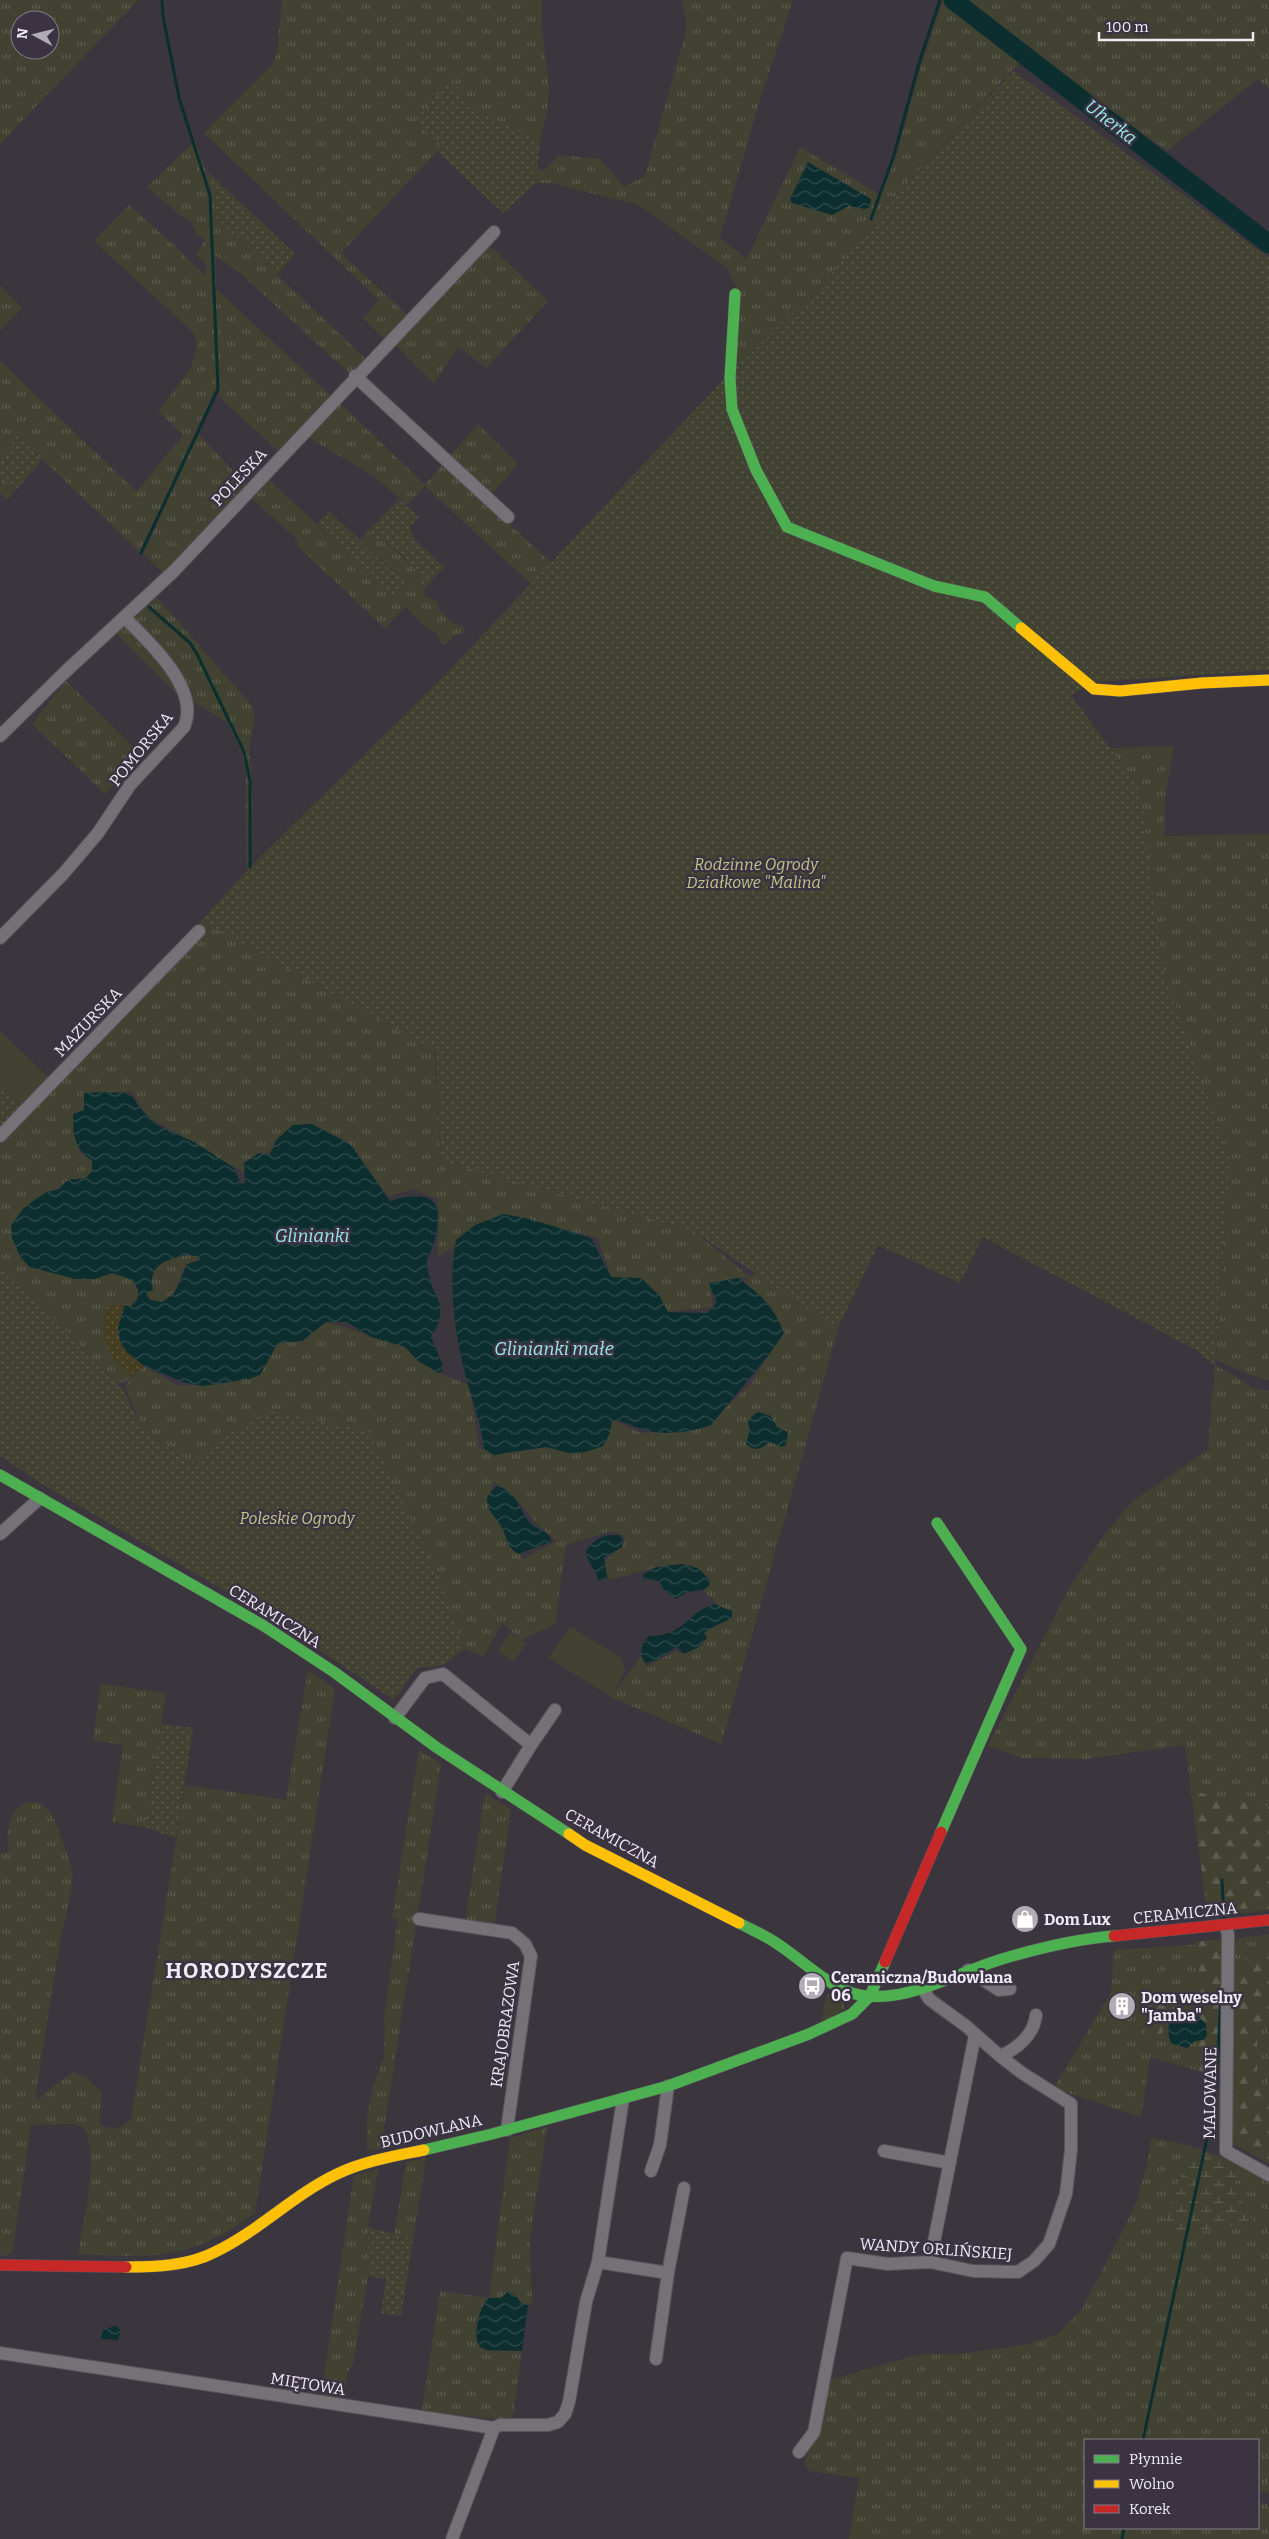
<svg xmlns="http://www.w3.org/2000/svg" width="1269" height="2539" viewBox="0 0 1269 2539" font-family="Bitter,serif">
<defs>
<pattern id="grass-tufts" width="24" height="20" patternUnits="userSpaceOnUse" patternTransform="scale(1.25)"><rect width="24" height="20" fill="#414231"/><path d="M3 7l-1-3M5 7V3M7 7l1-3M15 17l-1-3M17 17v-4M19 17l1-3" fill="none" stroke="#5d5d4f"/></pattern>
<pattern id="forest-firs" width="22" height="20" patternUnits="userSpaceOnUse" patternTransform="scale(1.25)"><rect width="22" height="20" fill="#414231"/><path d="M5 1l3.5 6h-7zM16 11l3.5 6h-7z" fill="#5d5d4f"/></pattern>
<pattern id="wetland-marsh" width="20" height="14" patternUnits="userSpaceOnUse" patternTransform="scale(1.25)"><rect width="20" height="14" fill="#414231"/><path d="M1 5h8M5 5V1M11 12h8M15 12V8" fill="none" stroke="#5d5d4f"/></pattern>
<pattern id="sand-dots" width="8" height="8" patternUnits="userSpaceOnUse" patternTransform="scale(1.25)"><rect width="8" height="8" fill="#453d22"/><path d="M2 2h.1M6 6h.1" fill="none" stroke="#605943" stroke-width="1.8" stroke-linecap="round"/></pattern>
<pattern id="garden-dots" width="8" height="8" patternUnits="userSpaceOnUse" patternTransform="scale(1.25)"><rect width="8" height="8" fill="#414231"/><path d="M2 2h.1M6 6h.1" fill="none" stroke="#5d5d4f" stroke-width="1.8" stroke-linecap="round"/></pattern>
<pattern id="water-waves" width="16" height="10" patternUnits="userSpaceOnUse" patternTransform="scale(1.25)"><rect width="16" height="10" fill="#0c2e2f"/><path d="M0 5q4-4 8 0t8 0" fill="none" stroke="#304c4e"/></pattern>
</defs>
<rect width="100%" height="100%" fill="#3b363e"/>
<!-- grass -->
<path fill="url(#grass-tufts)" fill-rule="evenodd" d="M0,0H138L0,144ZM20,20H50V50H20Z
M282,0H542V28L549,88L548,104L540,141L467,106L462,102L456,83L418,124L442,146L341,253L407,315L384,339L363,318L379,300L204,133L272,65L277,53Z
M682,0H793L761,96L720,238L747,259L800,147L881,195L896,156L922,63L943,0L1023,59L911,178L823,284L732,371L736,286L727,268L639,205L551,183H536L537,169L544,170L559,155L600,159L624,187L645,176L686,32V19Z
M968,0H1269V88L1258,79L1167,151L1044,61Z
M195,141L214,193V214L233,235L236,236L365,358L350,374L239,272L215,255L216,289L330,395L278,451L218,396L220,379L140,552L18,436L0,459V361L137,492L183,435L158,411L190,370L198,343L192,331L94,241L129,205L178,249L204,276L207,266L196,254L205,241L196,233L192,222L180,215L147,187Z
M487,243L548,301L486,368L458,347L434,383L394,344Z
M0,285L22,308L0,331Z
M339,402L425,485L478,424L518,464L485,501L551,563L531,584L425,486L407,505L374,476L306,436Z
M198,434L246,484L164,573L143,554Z
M0,476L16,490L7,500L0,493Z
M267,478L395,597L401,578L360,540L368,531L377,540L379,538C397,553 424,569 425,596L438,602L439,610C444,614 447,618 452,622C457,626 460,623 464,628L463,633L455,634L448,643L445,644L440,641L436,633L425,627L405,606L385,628L296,545L299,541L250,497Z
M155,595L252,706L255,718L249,748L253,797L251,866L247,870L246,769L242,753L227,722L193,702L189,706L116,633Z
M66,681L142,755L105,794L32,724Z
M1174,746L1165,796L1164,836L1269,834V1380L1248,1374L1216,1360L1230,1160L1163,969L1140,789L1110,748Z
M201,921L434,1044L441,1161L693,1231L750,1277L756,1273L839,1326L721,1744L611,1697L641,1656L647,1667L676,1651L684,1654L707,1638L704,1633L731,1617L703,1590L710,1580L690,1565L657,1567L609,1580L604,1561L622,1547L625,1536L611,1531L566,1545L555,1624L521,1640L502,1623L484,1656L464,1649L391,1479L192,1463L143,1430L125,1386L131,1379L118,1384L0,1263V1143L80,1059L83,1060L82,1051ZM132,1091L146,1115L243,1172L304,1123L343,1139L388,1196L414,1189L439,1200L438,1257L504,1214L598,1238L611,1277L668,1312L713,1307L709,1283L749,1277L744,1282L769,1304L782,1329L752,1383L705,1427L641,1433L612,1420L546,1447L530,1450L479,1449L469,1385L438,1373L414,1349L326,1322L302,1341L278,1343L234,1380L179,1386L144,1366L133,1377C113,1353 94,1339 108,1305L131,1306L137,1300L138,1290L133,1280L112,1273L95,1279L30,1267L33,1201L46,1192L59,1189L77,1178H87L92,1171V1161L80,1152L73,1131L84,1110V1094ZM494,1482L515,1497L538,1525L557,1541L523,1559L487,1498Z
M188,1255L197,1256L200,1260L192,1262L183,1269C183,1283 174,1294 162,1302L150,1300L146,1293L150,1292C151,1264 163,1260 188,1255Z
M1215,1365L1254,1388L1269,1391V1910L1208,1918L1185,1745L1086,1759L1023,1758L988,1746L1070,1587L1102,1538L1133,1501L1208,1450Z
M308,1670L335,1689L255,2213C190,2261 154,2258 78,2254C83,2222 102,2152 82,2126L74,2124L31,2125L12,2254L0,2256V1853L9,1852C0,1801 43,1782 58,1829C63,1843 70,1858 72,1872C74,1886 64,1921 61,1936C52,1991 43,2046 35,2101L73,2072L85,2077L102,2092L99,2122L103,2127L120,2128L131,2119L185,1785L286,1800Z
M101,1684L166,1693L145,1827L112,1822L123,1745L93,1740Z
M419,1750L441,1764L381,2148L367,2151V2117L373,2088L384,2057L385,2012L398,1919L392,1918Z
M485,1793L511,1809L494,1927L465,1922Z
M1269,1934V2163L1233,2144L1235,1939Z
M1219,1943L1217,2076L1150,2057L1141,2117L1054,2088L1111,1992L1114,1950Z
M826,1994L844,1999V2009L821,2024Z
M547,2127L530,2238L532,2305L522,2304L514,2294L501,2298H489C478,2307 472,2336 480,2347L487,2350L522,2351L512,2421L422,2411L440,2291L489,2298L510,2138Z
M1151,2138C1199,2144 1228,2159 1269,2182V2493L1258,2491V2440H1085V2528H1258V2502L1269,2505V2539H849L859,2478L809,2471L805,2463L828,2380L922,2354H959L1024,2345L1058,2334L1082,2309L1121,2234L1136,2203L1147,2166Z
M426,2158L413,2239L394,2236L406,2162Z
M378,2169L368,2227V2276L353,2364L348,2371L343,2400L321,2397L354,2175Z"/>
<!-- forest -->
<path fill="url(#forest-firs)" d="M1191,1791L1269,1807V1908L1208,1918Z
M1226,1938L1224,2075L1199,2071L1195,1942Z
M1269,1952V2022H1262L1257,2040V2082L1269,2091V2162L1235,2141L1229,2112L1231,1959H1243Z
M1154,1991L1168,1993L1173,2007L1165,2020L1161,2038L1145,2036Z"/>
<!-- wetland -->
<path fill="url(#wetland-marsh)" d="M1189,2152L1204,2155L1240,2173L1233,2188L1254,2222L1177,2236L1163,2229Z"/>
<!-- sand -->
<path fill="url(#sand-dots)" d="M108,1305H125C116,1336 120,1346 144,1366L133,1378C109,1358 95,1337 108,1305Z"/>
<!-- park -->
<path fill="#414231" d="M0,1031L50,1079L23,1106L0,1084Z
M570,1626L621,1658L625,1671L611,1697L549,1658Z
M510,1633L526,1643L514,1662L498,1651Z"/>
<!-- garden -->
<path fill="url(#garden-dots)" d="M1014,71L1269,258V670L1094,682L1071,695L1140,789L1163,969L1230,1160L1215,1365L1196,1350L983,1237L960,1283L878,1245L839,1326L832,1325L693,1231L441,1161L436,1051L201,921L251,866L444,676L726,377L823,284L911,178Z
M451,80L456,83L462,102L467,106L540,141L536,183L503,213L437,151L441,145L418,124L416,119Z
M206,170L295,254L277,275L236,236L233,235L214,214V193Z
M17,436L42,460L16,490L0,476V459Z
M399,499L419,517L409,527L414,539L444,567L424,589L416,571L403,555L379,538L378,540L368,531Z
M329,511L392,571L407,581V585L395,597L317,524Z
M0,1084L23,1106L0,1129Z
M0,1263L125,1392C138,1432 158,1441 192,1463L220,1438L271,1412L368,1430L441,1582L464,1649L443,1665L416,1668L394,1700L270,1617L47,1487L0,1456Z
M161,1724L193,1728L176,1838L145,1827Z
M368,2227L413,2239L401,2316L381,2313L386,2279L368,2276Z"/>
<!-- water -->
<path fill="url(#water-waves)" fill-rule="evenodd" d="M808,162L871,199L870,207L865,209L849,206L832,215L792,203L790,199Z
M103,1092L124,1093L133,1097L139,1107L155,1124L196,1143L234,1168L241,1184L245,1183L244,1163L259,1153L270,1155L276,1140L293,1125L312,1124L351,1145L390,1201C432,1188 446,1200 434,1243C432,1250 426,1258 427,1265C430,1299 453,1302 431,1337L443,1365L442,1371L438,1373L418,1361L405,1347L371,1337L347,1322H326L302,1341L278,1343L260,1375L249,1379L203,1386L186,1383L144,1366L127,1352L120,1341L118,1327L125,1305L131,1306L137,1300L138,1290L133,1280L112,1273L95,1279H75L30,1267L21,1258L12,1238L11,1226L23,1209L33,1201L47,1192L59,1189C73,1173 70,1182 86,1178L92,1171V1161C74,1147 73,1136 73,1114L84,1110V1093ZM188,1255L197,1256L200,1260L187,1264L174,1294L162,1302L150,1300L146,1293L153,1290C147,1264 167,1259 188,1255Z
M504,1214L530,1219L591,1238L611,1277L641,1278L659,1295L668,1312L707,1313L717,1303L709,1283L738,1278C761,1295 773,1305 784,1333L768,1356L711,1425C690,1432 662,1437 642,1429C631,1426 624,1421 612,1420L610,1433L603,1446L586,1452L569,1453L546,1447L494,1455L484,1449C482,1428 476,1412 470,1392C456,1343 447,1290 456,1240L475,1225Z
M758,1412L771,1416L777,1427L788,1432L786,1445L782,1447L770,1442C761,1448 757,1453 746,1444L750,1430L748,1423L751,1417Z
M496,1486C517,1490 519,1510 531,1524C537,1530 551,1531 551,1542L518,1554C507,1547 508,1540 502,1528C497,1517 487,1513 487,1498Z
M609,1535H619L623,1540L622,1547L604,1557L607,1577L602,1581L598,1580C595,1568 587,1563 586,1551C592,1542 598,1537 609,1535Z
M681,1564L698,1568L710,1580L709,1586L703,1590L687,1592L676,1599L664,1591C661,1580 652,1577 642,1581L644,1574L657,1567Z
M714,1604L732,1611V1617C724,1624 710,1626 704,1633L707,1638L699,1647L684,1654L677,1647C665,1652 663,1660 645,1663C639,1653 641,1644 649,1636C685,1636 687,1612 714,1604Z
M1177,2007L1184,2012L1188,2019L1197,2015L1206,2024L1207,2036L1203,2040L1195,2041L1187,2048L1172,2044C1168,2037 1167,2030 1170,2022L1174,2019L1171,2012Z
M508,2291L516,2296L522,2304L528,2305L522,2351L487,2350L480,2347C472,2338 479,2306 489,2298H501Z
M117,2326L121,2331L118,2340L101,2339L103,2329Z"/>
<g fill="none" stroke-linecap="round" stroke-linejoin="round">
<!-- stream -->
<path stroke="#0c2e2f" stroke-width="3" d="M871,219L894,155L919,63L940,0
M141,553L218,389L210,195L179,98L163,16L162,0
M149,607L190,643L197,654L244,752L250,781V867
M1222,1880L1224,1920
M1143,2440L1206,2143L1217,2081L1221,1989
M1122,2539L1124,2528"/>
<!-- river -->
<path stroke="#0c2e2f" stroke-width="19" d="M953,0L1269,244"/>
<!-- street casing -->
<g stroke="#58535b" stroke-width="14">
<path id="street" d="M355,376L508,517
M0,736L64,673L174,571L494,232
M0,938L64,873L98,833L130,785L184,727C201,689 149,642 124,617
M0,1136L199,931
M0,1534L40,1498
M395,1718L425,1678L443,1674L531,1745L502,1792
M531,1745L555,1710
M419,1919L512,1933L525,1944L531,1956L507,2130
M1226,1926L1228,1935L1226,2151L1269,2175
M968,1970L999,1990L1010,1989
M1000,2056C1017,2049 1034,2035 1036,2015
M884,2151L950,2163
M651,2171L660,2145L668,2086
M598,2262L668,2273
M930,2262L975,2035
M0,2353L494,2428L452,2539
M656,2359L668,2273L684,2188
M494,2428L500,2425H548L558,2422L565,2414L569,2402L586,2302L598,2262L623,2099
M799,2452L814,2432L847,2258L888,2264L930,2262L973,2271L1018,2272L1034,2261L1049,2244L1066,2194L1071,2150V2104L1022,2073L1000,2056L966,2026L929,1999L922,1987"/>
</g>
<!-- fast casing -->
<g stroke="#58535b" stroke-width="12">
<path id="fast" d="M735,294L730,378L732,409L756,470L787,527L934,586L985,597L1021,628
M0,1475L264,1626L334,1672L436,1747L569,1834
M937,1523L1021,1649L941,1832
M739,1923C750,1929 762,1934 773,1941C799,1957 822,1982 852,1993C899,2008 958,1972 1002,1959C1039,1948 1077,1939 1114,1936
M424,2150L492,2134L668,2086L809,2034L852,2014L870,1996L885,1962"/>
</g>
<!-- slow casing -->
<g stroke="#58535b" stroke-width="12">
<path id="slow" d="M1021,628L1094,689L1120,691L1202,683L1269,680
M569,1834L585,1845L739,1923
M126,2267C155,2267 188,2266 215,2252C259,2231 293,2195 337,2174C364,2161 395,2156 424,2150"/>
</g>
<!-- jam casing -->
<g stroke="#58535b" stroke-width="12">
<path id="jam" d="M1114,1936L1269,1920
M885,1962L941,1832
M0,2265L126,2267"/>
</g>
<!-- street -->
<use href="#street" stroke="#747177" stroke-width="12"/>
<!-- fast -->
<use href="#fast" stroke="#4caf50" stroke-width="11"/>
<!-- slow -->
<use href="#slow" stroke="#ffc107" stroke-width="11"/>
<!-- jam -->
<use href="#jam" stroke="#c62828" stroke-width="11"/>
</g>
<!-- icons -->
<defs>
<g id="shop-disc" transform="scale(1.4375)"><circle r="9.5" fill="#b0abb4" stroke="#3b3342"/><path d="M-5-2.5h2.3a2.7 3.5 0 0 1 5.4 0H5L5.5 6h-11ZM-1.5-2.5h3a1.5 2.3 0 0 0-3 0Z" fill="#fff"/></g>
<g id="bus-disc" transform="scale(1.4375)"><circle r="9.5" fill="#b0abb4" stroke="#3b3342"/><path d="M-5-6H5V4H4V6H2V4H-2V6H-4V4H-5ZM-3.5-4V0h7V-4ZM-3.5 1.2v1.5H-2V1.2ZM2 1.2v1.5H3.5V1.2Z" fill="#fff"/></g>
<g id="building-disc" transform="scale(1.4375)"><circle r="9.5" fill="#b0abb4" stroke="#3b3342"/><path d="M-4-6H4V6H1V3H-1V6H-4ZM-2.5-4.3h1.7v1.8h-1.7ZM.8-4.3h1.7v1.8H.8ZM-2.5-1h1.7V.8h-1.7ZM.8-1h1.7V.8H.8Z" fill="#fff"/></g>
</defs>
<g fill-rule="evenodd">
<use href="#shop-disc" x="1025" y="1919"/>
<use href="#bus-disc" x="812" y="1986"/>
<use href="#building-disc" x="1122" y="2006"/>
</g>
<g text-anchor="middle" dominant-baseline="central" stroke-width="5" stroke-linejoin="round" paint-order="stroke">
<!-- street labels -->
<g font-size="16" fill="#efeaf3" stroke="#3b3342">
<text transform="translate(239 477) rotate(-47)">POLESKA</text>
<text transform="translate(141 749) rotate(-51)">POMORSKA</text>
<text transform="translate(88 1022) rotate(-46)">MAZURSKA</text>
<text transform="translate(275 1616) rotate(32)">CERAMICZNA</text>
<text transform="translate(612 1838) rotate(29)">CERAMICZNA</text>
<text transform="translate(1185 1913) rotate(-6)">CERAMICZNA</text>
<text transform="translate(505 2024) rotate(-82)">KRAJOBRAZOWA</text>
<text transform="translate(1210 2093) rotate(-89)">MALOWANE</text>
<text transform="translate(431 2131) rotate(-13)">BUDOWLANA</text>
<text transform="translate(936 2249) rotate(4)">WANDY ORLIŃSKIEJ</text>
<text transform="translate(308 2384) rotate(9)">MIĘTOWA</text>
</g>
<!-- park labels -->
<g font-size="16" font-style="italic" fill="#c0c688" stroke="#3b3342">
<text x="756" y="864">Rodzinne Ogrody<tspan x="756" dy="18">Działkowe "Malina"</tspan></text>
<text x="297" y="1518">Poleskie Ogrody</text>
</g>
<!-- poi labels -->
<g font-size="16" font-weight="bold" fill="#efeaf3" stroke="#3b3342" text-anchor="start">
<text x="1044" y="1919">Dom Lux</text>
<text x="831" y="1977">Ceramiczna/Budowlana<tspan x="831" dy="18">06</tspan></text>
<text x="1141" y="1997">Dom weselny<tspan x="1141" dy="18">"Jamba"</tspan></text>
</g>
<!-- water labels -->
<g font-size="18" font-style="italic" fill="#96e9ea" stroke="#3b3342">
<text transform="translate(1111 122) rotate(38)">Uherka</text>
<text x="312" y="1236">Glinianki</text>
<text x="554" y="1349">Glinianki małe</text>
</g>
<!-- district labels -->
<g font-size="21" font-weight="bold" letter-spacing="1" fill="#efeaf3" stroke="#3b3342">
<text x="247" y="1971">HORODYSZCZE</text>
</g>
</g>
<!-- legend -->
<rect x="1084" y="2439" width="175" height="90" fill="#3b3342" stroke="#837c89"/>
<rect x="1094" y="2455" width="25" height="8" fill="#4caf50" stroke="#837c89"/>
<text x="1129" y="2464" font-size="15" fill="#efeaf3">Płynnie</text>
<rect x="1094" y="2480" width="25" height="8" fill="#ffc107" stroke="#837c89"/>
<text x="1129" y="2489" font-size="15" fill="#efeaf3">Wolno</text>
<rect x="1094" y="2505" width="25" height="8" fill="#c62828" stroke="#837c89"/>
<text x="1129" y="2514" font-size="15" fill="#efeaf3">Korek</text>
<!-- north arrow -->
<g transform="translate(35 35) rotate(277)"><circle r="24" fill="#3b3342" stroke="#837c89"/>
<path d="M0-4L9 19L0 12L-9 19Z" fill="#b0abb4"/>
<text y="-8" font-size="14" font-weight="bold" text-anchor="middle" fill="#efeaf3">N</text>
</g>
<!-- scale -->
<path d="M1099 32v8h154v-8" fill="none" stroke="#efeaf3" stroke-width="2.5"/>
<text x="1106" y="32" font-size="15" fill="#efeaf3" stroke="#3b3342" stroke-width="4" paint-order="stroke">100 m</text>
</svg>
